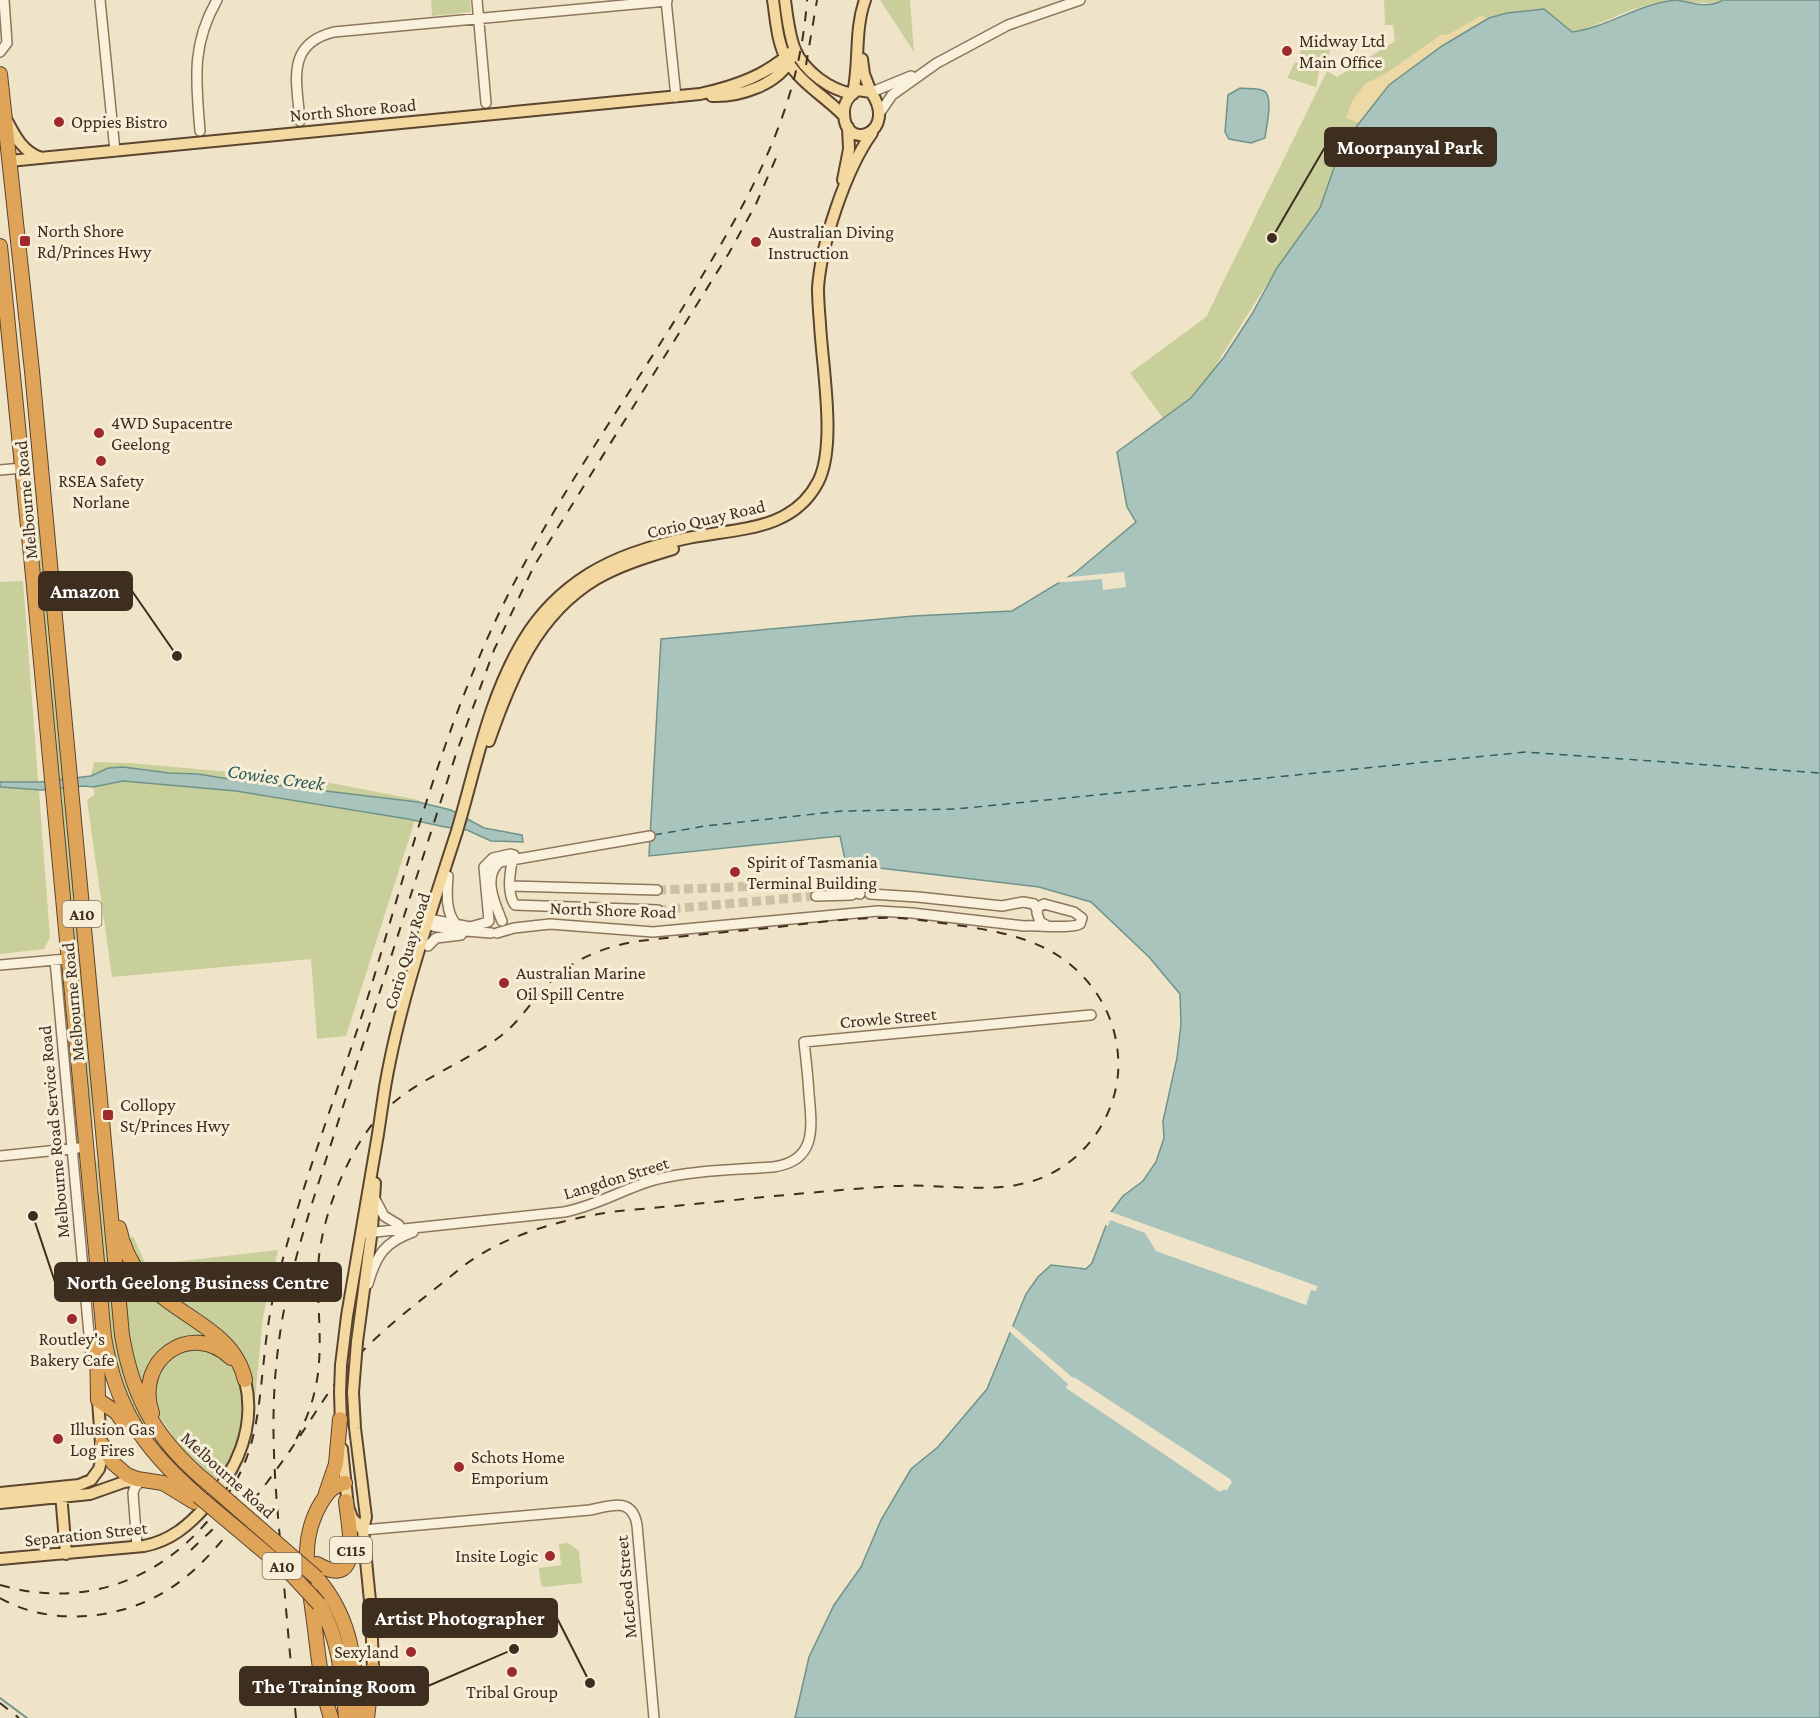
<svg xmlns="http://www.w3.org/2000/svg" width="1820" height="1718" viewBox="0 0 1820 1718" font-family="'Crimson Pro',serif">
<rect width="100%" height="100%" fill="#f0e4c8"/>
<!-- green -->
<path fill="#c9cf9b" d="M431,0H470L471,12L432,16Z
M880,0H910L914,52Z
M1384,0H1722L1717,4C1695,2 1674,0 1652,4C1626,9 1600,26 1572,32L1544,9L1507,13L1389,85L1345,142L1320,208L1277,268L1209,376L1191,398L1163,418L1130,373L1206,317L1327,71L1337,77L1395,41L1393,25H1385Z
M1321,36H1333L1337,39L1335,43L1331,46L1327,63L1320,67L1316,87L1287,78L1295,62L1301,64L1304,57L1299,54L1305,43Z
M41,513L92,1074L93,1137L42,608L37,523Z
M23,581L50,937L44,949L0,954V582Z
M94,762L131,763L315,780L419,800L418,802L241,781L198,774L169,773L123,767L108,768L91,776Z
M123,781L236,791L415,820L346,1036L317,1039L311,959L112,977L87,800L95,794L93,787Z
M95,1159L99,1167L102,1186L129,1388C148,1433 168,1456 204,1489L202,1492L156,1448L127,1402L110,1343L99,1228V1188Z
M133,1236L146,1265L278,1250L263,1317L255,1398L246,1406L237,1450L216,1480L180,1447L140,1387L127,1338L120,1248Z
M568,1543L579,1551L582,1583L543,1587L541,1585L539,1568L561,1565L559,1544Z"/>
<!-- sand -->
<path fill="#ecd9a5" d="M1481,16L1489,18L1471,27L1389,86L1359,123L1346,118L1352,101L1365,84L1385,74L1441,35L1449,34Z"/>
<!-- water -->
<path fill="#a9c4bc" stroke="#6f938a" stroke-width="1.5" d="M1677,0C1692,3 1708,9 1723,0H1820V1718H795L809,1657L834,1605L861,1567L881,1520L911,1469L938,1447L987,1389L1026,1294L1038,1277L1051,1265L1086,1269L1092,1263L1111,1212L1123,1196L1143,1181L1156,1162L1164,1138L1163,1121L1177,1058L1181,1024L1180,994L1149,957L1091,902L1039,887L846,864L840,836L649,856L661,639L914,616L1012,611L1075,573L1136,522L1127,507L1117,452L1191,398L1224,357L1252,314L1277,268L1320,208L1342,145L1389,85L1442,46L1489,18L1507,13L1544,9L1572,32C1609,27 1639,3 1677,0Z
M1240,88C1247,89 1258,88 1264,91C1274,96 1266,128 1265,138L1251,143L1229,139L1225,132L1228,95Z
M123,767L169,773L198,774L241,781L418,802L451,810L484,828L522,835L523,842L491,841L467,830L445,827L408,819L236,791L123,781L93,787L84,786L42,790L0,787V782H40L91,776L108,768Z"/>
<!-- pier -->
<path fill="#f0e4c8" d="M1124,572L1126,587L1103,590L1102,579L1052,583L1060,578Z
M1108,1211L1317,1286L1316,1291L1311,1290L1306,1305L1156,1251L1145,1233L1110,1220L1108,1226L1103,1224Z
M1011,1325L1073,1378L1074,1377L1230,1479L1232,1482L1227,1490H1222L1220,1492L1066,1388L1068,1384L1009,1331Z"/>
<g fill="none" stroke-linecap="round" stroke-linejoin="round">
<!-- stream -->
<path stroke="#6f938a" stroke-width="2" d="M0,1698L27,1718"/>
<!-- ferry -->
<path stroke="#2f5d5a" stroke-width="1.5" stroke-dasharray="8 6" stroke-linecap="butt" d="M654,835L705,826L842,811L956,809L1526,752L1820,773"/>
<!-- minor-tunnel -->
<path stroke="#ccc0a6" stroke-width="9" stroke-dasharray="9 4.5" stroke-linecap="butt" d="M657,890L813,884
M658,910L816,896"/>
<!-- minor casing -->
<g stroke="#8d765c" stroke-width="12">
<path id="minor" d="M100,0L115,151
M477,0L486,103
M666,0L676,97
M0,52L7,43L4,0
M872,92L911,76
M879,114L892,95L937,63L1008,25L1080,0
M300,121C297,82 285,44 334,32L667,1
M200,131C196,81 191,45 217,0
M0,470L22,468
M514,855C510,869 506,893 515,905L658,910
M448,876C447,891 445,912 456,924
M813,884L836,887L860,894
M511,886L657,890
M870,894L918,897L1002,906L1023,902L1034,904L1037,910
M816,896L852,895
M434,920L470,927L488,922
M489,921L484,867L493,858L511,854
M502,921C495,904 482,876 500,862L650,836
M433,926L454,930L491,933
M497,933L514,928L550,924L653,932L878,911L912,913L1024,926C1037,925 1072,929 1080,924L1082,918L1074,912L1044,904L1038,907L1037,913L1040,922L1046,925
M428,946L436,938L461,935
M55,960L91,1356
M0,965L67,959
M0,1156L78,1148
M375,1199L384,1216L399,1225
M366,1233L564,1212C596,1206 623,1189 654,1180C692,1170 734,1170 773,1167C817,1161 812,1128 809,1094C808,1077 806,1059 804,1042L1091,1015
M368,1284C376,1255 385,1242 413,1232
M363,1530L590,1510C610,1506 632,1496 637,1525L654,1718
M137,1546L133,1493L135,1487L142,1480"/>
</g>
<!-- major casing -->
<g stroke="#5b4430" stroke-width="14">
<path id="major" d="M773,0C776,19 777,43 787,60C800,83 826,97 844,116
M785,0C787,16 789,35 795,50C805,72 830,90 853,94
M862,59L864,74L871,92
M858,90L871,92C899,133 845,153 844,114C843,104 849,95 858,90Z
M853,93C860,62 854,31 865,0
M712,96C739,97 779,85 791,58
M6,119C15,136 22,151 41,158
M9,161L700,94C737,86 767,75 795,49
M843,180L849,149L848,127
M489,741C511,678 536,615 596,579C620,565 647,557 673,549
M385,1087C400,1000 430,915 457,831C476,767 488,700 523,641C539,614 562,591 589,574C618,556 654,545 688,538C736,528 792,532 818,482C837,446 822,365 820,324C819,312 818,300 818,288C821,244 846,169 872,133
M357,1342L372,1229L375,1183
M341,1365L347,1316L378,1134
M353,1392L355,1428L366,1517L363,1530L371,1611L373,1669
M340,1393L341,1424
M342,1449L348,1507L352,1518L363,1530
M0,1493L79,1485L91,1480L99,1469L102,1457L98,1400
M61,1493L66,1554
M0,1503L90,1494L124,1482L140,1480
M0,1559L144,1546C170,1541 188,1526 205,1507C236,1471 257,1429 245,1380"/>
</g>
<!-- highway casing -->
<g stroke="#5b4430" stroke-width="16">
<path id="highway" d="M0,74L32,371L122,1335C133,1401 158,1442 209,1484
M0,246L33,576L104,1337C116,1409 143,1448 198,1496
M119,1228C124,1251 135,1272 152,1288C184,1319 235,1333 245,1380
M97,1338L98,1400L116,1412L126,1426
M152,1413C134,1361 190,1319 231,1358
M102,1444L113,1463L127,1475L137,1479L163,1483L194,1502
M326,1493L336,1464L340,1419
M317,1564C365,1592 348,1525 346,1501
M317,1578C354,1621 354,1664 359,1718
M319,1604C340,1639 342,1678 346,1718
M331,1718C320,1684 318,1650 313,1614C308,1574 299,1540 321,1503C327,1493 333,1485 345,1483
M367,1718L373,1669"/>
</g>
<!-- minor -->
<use href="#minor" stroke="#faf1dc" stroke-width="9"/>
<!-- major -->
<use href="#major" stroke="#f3d9a0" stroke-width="10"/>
<!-- highway -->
<use href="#highway" stroke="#e0a458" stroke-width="14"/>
<!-- rail -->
<path stroke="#3d2e20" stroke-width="2" stroke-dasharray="10 10" stroke-linecap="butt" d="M806,65L817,0
M191,1550L215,1527L239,1492
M0,1585C97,1613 182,1570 233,1486C257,1447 259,1404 264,1359C267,1328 272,1297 281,1266C306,1172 342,1080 371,987C405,873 436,756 484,646C537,524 616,416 685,304C744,208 799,116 807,0
M0,1598C30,1615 63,1619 97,1615C168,1605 205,1565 245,1511C260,1492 275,1472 289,1452C309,1424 326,1393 349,1366C378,1331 426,1297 462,1267C505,1234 566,1218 619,1211C711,1203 803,1192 895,1186C944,1183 1000,1197 1046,1176C1086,1158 1114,1118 1118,1074C1120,1046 1113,1018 1097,994C1061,941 1007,932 949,924C926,921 904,917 881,918C844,918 806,924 769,928C726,932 682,936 639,941C601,947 567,961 541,992C527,1008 516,1025 498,1038C461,1065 417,1079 384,1111C348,1147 319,1221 318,1271C317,1313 325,1356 313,1398C308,1417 299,1434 290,1451
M0,1703L19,1718
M296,1718C291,1665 286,1612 282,1559C275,1489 269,1419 278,1349C284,1296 299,1245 315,1194L456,754L494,650L534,566L729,253L756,204L779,151"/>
<!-- major-bridge casing -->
<g stroke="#5b4430" stroke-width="14" stroke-linecap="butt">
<path id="major-bridge" d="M378,1134L385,1087
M353,1392L357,1342
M340,1393L341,1365"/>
</g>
<!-- highway-bridge casing -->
<g stroke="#5b4430" stroke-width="16" stroke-linecap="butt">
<path id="highway-bridge" d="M209,1484L317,1578
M198,1496L292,1575L319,1604"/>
</g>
<!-- major-bridge -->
<use href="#major-bridge" stroke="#f3d9a0" stroke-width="10"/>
<!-- highway-bridge -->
<use href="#highway-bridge" stroke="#e0a458" stroke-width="14"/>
</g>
<!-- markers -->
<g fill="#9e2a2b" stroke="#f7eed8" stroke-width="2">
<circle cx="1287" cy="51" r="6"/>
<circle cx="59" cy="122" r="6"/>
<rect x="19" y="235" width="12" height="12" rx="3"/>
<circle cx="756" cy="242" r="6"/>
<circle cx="99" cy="433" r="6"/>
<circle cx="101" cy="461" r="6"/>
<circle cx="735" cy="872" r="6"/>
<circle cx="504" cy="983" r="6"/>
<rect x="102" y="1109" width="12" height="12" rx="3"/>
<circle cx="72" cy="1319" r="6"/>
<circle cx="58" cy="1439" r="6"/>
<circle cx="459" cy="1467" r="6"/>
<circle cx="550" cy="1556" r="6"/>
<circle cx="411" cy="1652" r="6"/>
<circle cx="512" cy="1672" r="6"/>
</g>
<g text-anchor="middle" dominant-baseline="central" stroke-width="6" stroke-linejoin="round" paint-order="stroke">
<!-- shield labels -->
<g fill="#f7eed8" stroke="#756857" stroke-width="1.5">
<rect x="62.5" y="901" width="39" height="26" rx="4.5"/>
<rect x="330" y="1537" width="42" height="26" rx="4.5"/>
<rect x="262.5" y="1553" width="39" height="26" rx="4.5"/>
</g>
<g font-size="16" font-weight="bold" fill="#3d2e20">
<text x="82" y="914">A10</text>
<text x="351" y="1550">C115</text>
<text x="282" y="1566">A10</text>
</g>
<!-- poi labels -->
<g font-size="18" fill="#3d2e20" stroke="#f7eed8" text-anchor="start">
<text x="1299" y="41">Midway Ltd<tspan x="1299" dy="21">Main Office</tspan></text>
<text x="71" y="122">Oppies Bistro</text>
<text x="37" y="231">North Shore<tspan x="37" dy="21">Rd/Princes Hwy</tspan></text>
<text x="768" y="232">Australian Diving<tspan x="768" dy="21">Instruction</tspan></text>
<text x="111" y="423">4WD Supacentre<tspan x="111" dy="21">Geelong</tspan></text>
<text x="101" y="481" text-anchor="middle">RSEA Safety<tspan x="101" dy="21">Norlane</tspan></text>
<text x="747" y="862">Spirit of Tasmania<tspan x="747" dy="21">Terminal Building</tspan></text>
<text x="516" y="973">Australian Marine<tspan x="516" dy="21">Oil Spill Centre</tspan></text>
<text x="120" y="1105">Collopy<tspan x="120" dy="21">St/Princes Hwy</tspan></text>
<text x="72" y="1339" text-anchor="middle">Routley's<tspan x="72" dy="21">Bakery Cafe</tspan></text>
<text x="70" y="1429">Illusion Gas<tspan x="70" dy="21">Log Fires</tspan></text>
<text x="471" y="1457">Schots Home<tspan x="471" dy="21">Emporium</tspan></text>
<text x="538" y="1556" text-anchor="end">Insite Logic</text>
<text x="399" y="1652" text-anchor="end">Sexyland</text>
<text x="512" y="1692" text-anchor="middle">Tribal Group</text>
</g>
<!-- street labels -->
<g font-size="18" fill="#3d2e20" stroke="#f7eed8">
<text transform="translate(353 110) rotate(-5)">North Shore Road</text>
<text transform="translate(26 500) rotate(-95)">Melbourne Road</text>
<text transform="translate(706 519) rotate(-13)">Corio Quay Road</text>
<text transform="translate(613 910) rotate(2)">North Shore Road</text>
<text transform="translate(407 951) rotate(-73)">Corio Quay Road</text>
<text transform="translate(73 1002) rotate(-95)">Melbourne Road</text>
<text transform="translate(888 1018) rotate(-5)">Crowle Street</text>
<text transform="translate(54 1132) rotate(-95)">Melbourne Road Service Road</text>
<text transform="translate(616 1178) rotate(-17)">Langdon Street</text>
<text transform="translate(228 1475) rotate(42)">Melbourne Road</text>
<text transform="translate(86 1534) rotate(-6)">Separation Street</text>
<text transform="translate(626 1587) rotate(-95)">McLeod Street</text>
</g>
<!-- water labels -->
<g font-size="20" font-style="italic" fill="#2f5d5a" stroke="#f7eed8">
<text transform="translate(276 777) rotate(8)">Cowies Creek</text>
</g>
</g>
<!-- callouts -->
<path fill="none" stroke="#3d2e20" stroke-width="2" d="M1272 238L1325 147M177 656L132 591M33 1216L55 1282M590 1683L557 1618M514 1649L428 1686"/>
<g fill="#3d2e20" stroke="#f7eed8" stroke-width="2">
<circle cx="1272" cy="238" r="6"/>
<circle cx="177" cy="656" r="6"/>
<circle cx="33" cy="1216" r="6"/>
<circle cx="590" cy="1683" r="6"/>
<circle cx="514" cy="1649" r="6"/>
</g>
<g fill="#3d2e20" stroke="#3d2e20" stroke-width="2">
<rect x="1325" y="128" width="171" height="38" rx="6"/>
<rect x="39" y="572" width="93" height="38" rx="6"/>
<rect x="55" y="1263" width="286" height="38" rx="6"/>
<rect x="363" y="1599" width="194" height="38" rx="6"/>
<rect x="240" y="1667" width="188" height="38" rx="6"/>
</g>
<g font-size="20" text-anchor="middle" font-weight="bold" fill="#fff">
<text x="1410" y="154">Moorpanyal Park</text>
<text x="85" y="598">Amazon</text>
<text x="198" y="1289">North Geelong Business Centre</text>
<text x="460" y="1625">Artist Photographer</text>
<text x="334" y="1693">The Training Room</text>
</g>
</svg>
